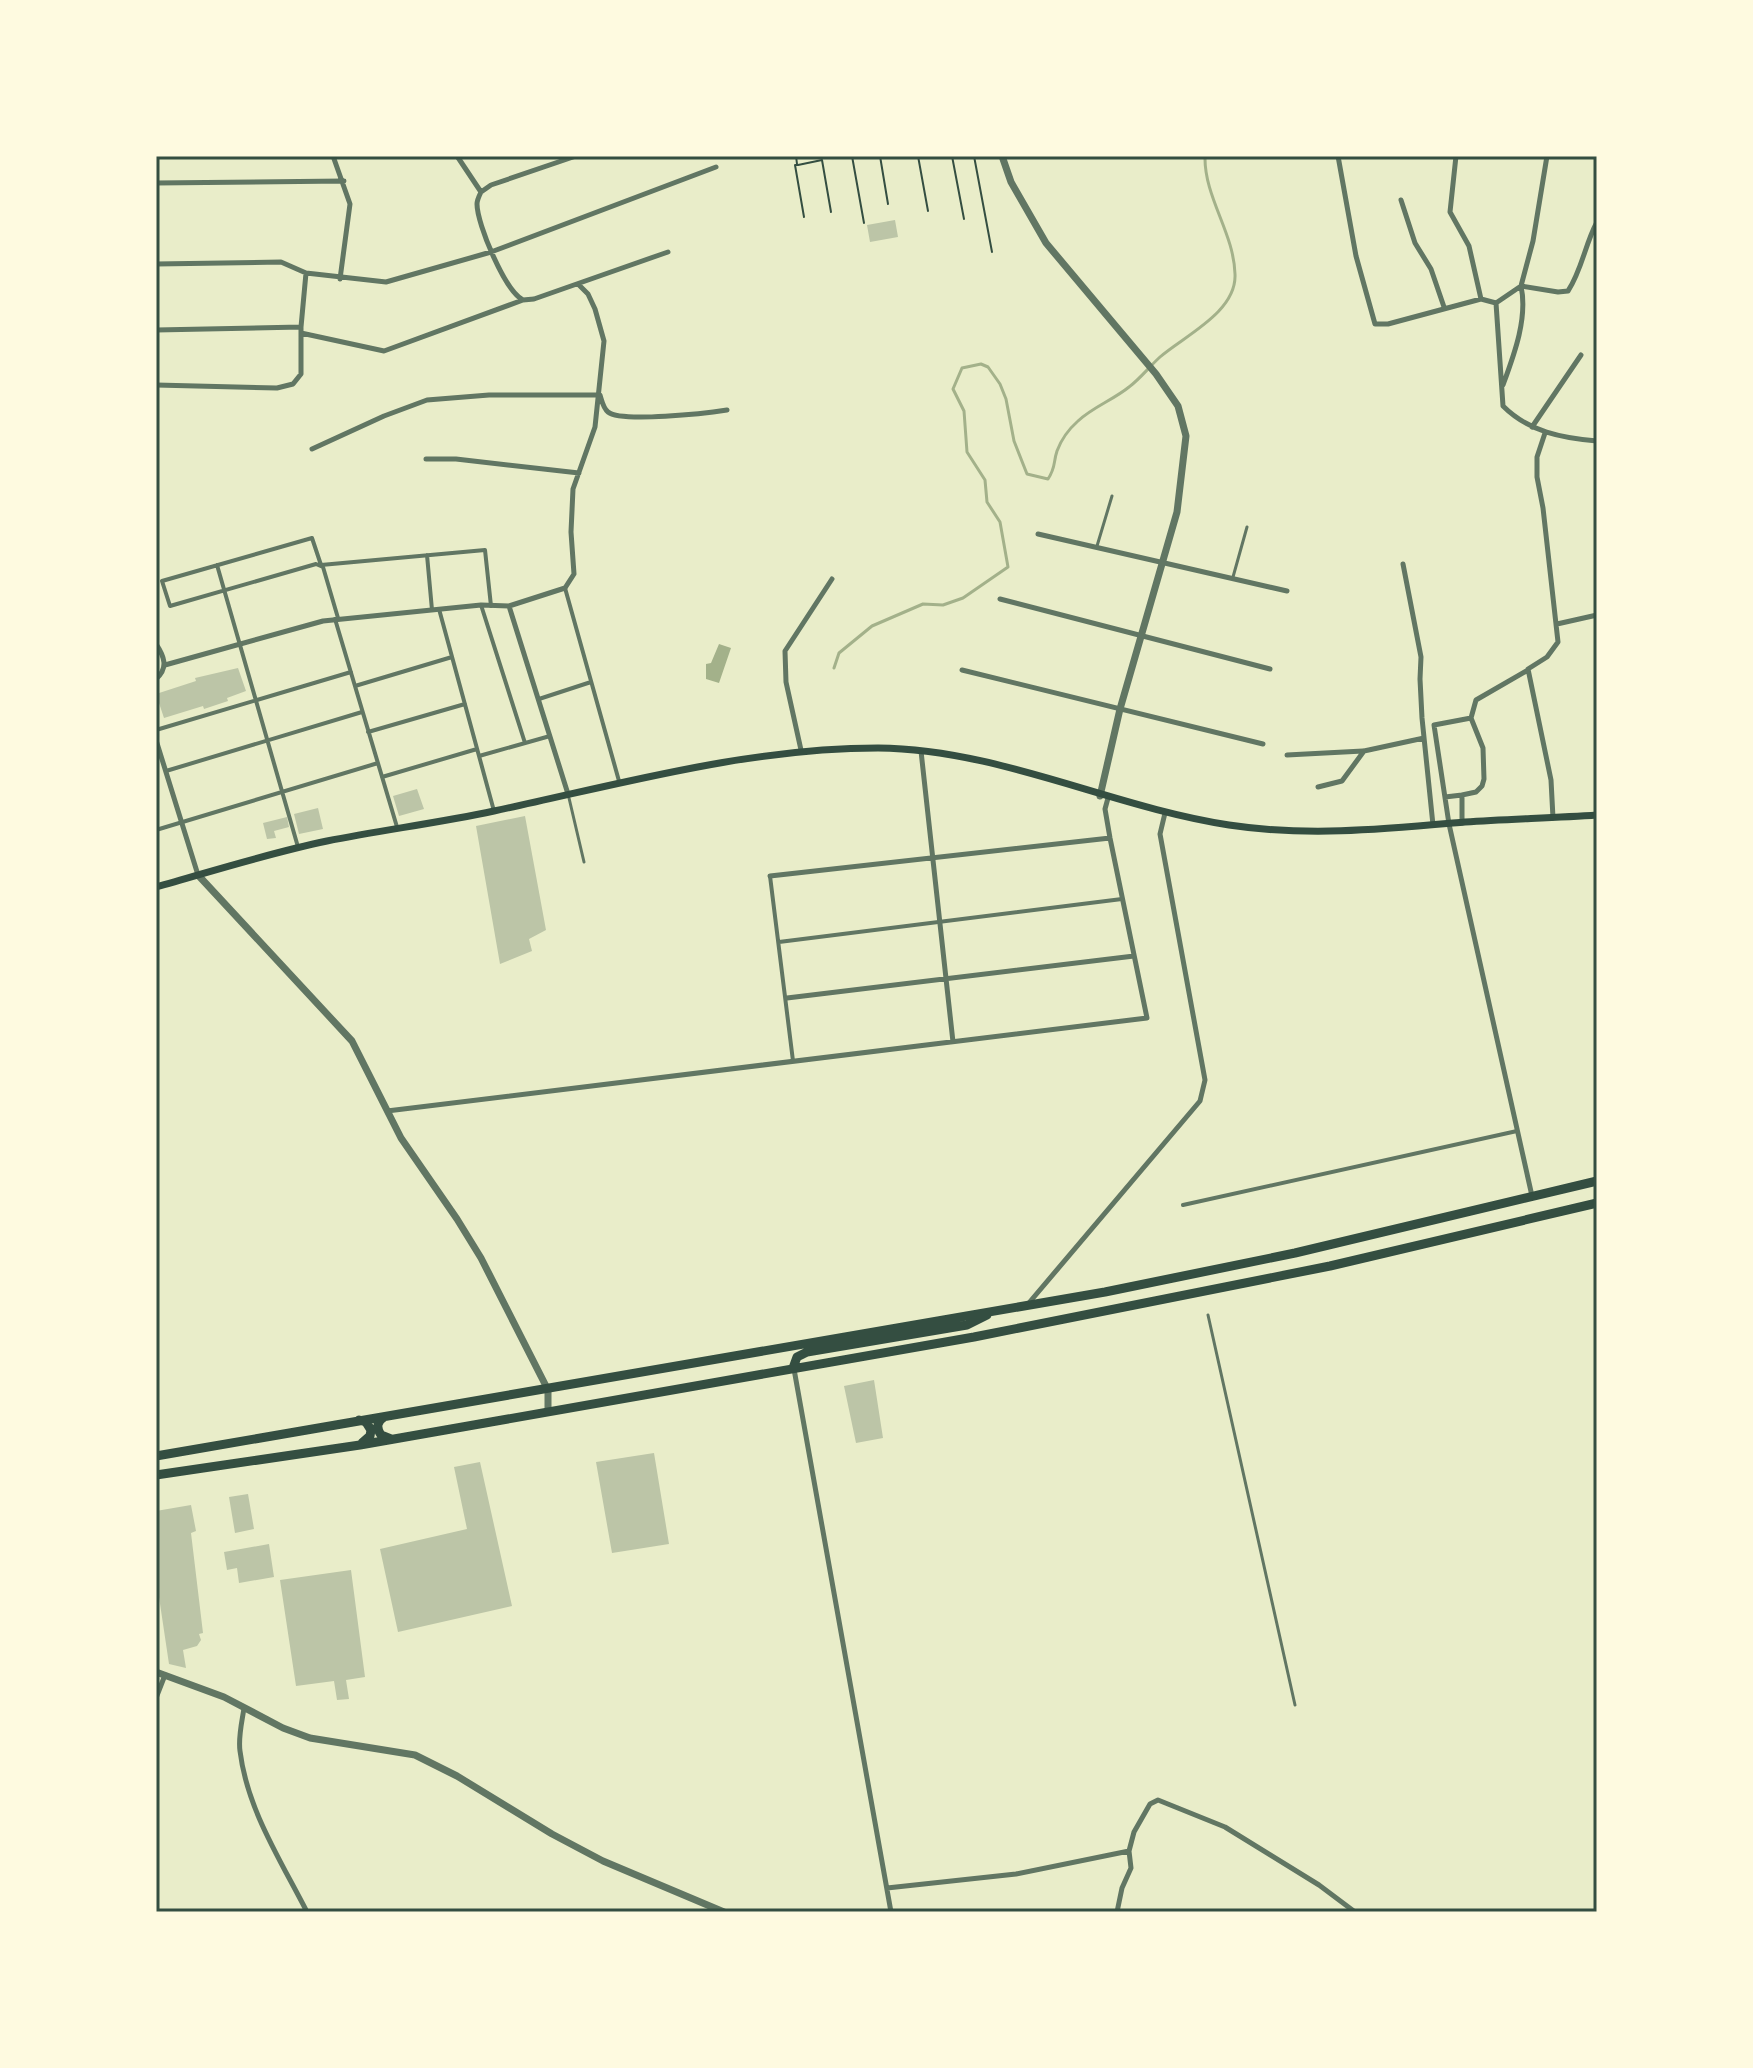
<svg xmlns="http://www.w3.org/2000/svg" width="1753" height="2068" viewBox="0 0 1753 2068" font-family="Karla,sans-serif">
<rect width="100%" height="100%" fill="#e9edc9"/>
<!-- water -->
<path fill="#a3b18a" d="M719,644L731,648L719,683L706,679V664L711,663Z"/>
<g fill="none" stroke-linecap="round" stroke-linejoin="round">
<!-- stream -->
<path stroke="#a3b18a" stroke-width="3" d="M834,668L839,653L872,626L923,604L943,605L963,598L1008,567L1000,522L987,502L985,480L967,452L964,411L953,389L962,368L981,364L988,367L1000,384L1006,399L1014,441L1027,474L1048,479C1056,467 1053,463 1057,451C1061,440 1069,429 1078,421C1093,407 1113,400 1129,387C1140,379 1149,367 1160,357C1184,336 1237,312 1235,274C1234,233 1204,197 1205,156"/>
</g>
<!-- building -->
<path fill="#bcc5a7" d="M895,220L898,237L870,242L867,225Z
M238,668L246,691L227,698L228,701L204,709L203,706L164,718L156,694L196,681L195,678Z
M417,789L424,809L399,816L393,796Z
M318,808L323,829L299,834L294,814Z
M525,816L546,930L529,939L532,951L500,964L476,826Z
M287,817L289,827L274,831L276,838L267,839L263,823Z
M874,1380L883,1438L856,1443L844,1386Z
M654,1453L669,1544L612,1553L596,1462Z
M480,1462L512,1606L398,1632L380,1549L467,1529L454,1467Z
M248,1494L254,1529L235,1533L229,1497Z
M191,1505L196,1531L191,1533L203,1633L199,1634L201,1640L197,1646L183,1650L186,1668L169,1664L156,1577V1511Z
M269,1544L274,1577L239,1583L237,1568L227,1570L224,1552Z
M351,1570L365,1677L346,1680L349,1699L337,1700L334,1681L296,1686L280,1580Z"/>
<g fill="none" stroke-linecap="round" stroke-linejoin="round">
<!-- path -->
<path stroke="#344e41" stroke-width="2" d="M796,156L797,164
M852,156L864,223
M880,156L888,204
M918,156L928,211
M952,156L964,219
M974,156L992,252
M804,217L795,165H798L822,160L831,212"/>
<!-- service -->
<path stroke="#617663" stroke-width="3" d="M1097,546L1112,496
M1233,577L1247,527
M569,798L584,862
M1208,1315L1295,1705"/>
<!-- pedestrian -->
<path stroke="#617663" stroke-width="4" d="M427,555L432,610
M217,565L298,847
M565,588L619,781
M481,605L525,743
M439,609L494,811
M338,618L323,567L316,564L170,606L162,581L312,538L321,565L485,550L491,606
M335,619L397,827
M355,686L452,657
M539,699L591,682
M156,730L351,672
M368,732L465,704
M479,756L550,736
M166,771L362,712
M382,777L477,749
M156,830L378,763
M770,876L793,1061
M779,942L1122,899
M1183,1205L1517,1131"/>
<!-- minor -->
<path stroke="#617663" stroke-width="5" d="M333,156L350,204L340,279
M457,156L481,192
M1338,156L1356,256L1375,324H1388L1481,299L1496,303
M1456,156L1450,212L1469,246L1481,299
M1547,156L1533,241L1521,286L1496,303L1503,406C1529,432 1562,438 1597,441
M156,183L344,181
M481,192C479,196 477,200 477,204C477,224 505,291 523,300
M481,192L491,185L576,156
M1401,200L1415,243L1431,269L1444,307
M156,264L281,262L306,273L386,282L491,252L716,167
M156,330L301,327
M301,333L384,351L523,300L534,299L668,252
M156,385L277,388L293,384L301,374V327L306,273
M1503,385C1514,355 1528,318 1521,286L1558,292L1568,291C1582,270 1585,244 1597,222
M1532,427L1581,355
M1545,433L1537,457V477L1543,508L1558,642L1547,657L1528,669L1551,780L1553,818
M312,449L384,416L427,400L489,395H600C602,401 603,408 608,412C621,423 708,413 727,410
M426,459H456L579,473
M1038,534L1287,591
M1403,564L1421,657L1420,679L1422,718L1433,825
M1000,599L1270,669
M509,606L568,794
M1557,624L1597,615
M156,644C164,656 169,668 156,679
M165,665L323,621L481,605L509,606L565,588L574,574L571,532L573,489L595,427L604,341L595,309L588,294L578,284
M962,670L1263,744
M1471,718L1434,725L1449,824L1532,1196
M156,740L198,875
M801,750L786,682L785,651L832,579
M921,751L953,1042
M1287,755L1363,751
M1318,787L1342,781L1364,751L1424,738
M1445,797L1462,795
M1462,823V795L1476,792L1482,786L1484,779L1483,748L1471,718L1476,700L1528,670
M770,876L1110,838
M787,998L1134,956
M387,1111L1147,1018L1110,838L1105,809L1108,798
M1028,1304L1200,1101L1205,1080L1160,834L1165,813
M794,1369L891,1912
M156,1698L165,1675
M244,1708C242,1722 238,1737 240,1751C247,1809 281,1861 307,1912
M887,1888L1016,1874L1129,1851
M1117,1912L1122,1888L1131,1868L1129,1851L1134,1832L1150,1804L1158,1800L1225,1827L1319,1885L1355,1912"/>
<!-- tertiary -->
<path stroke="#617663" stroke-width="7" d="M1002,156L1011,182L1046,243L1156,374L1178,406L1186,436L1177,512L1120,709L1100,796
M198,875L352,1041L401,1138L457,1219L481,1258L548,1390V1411
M156,1672L224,1697L283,1728L310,1738L415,1755L457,1776L552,1834L603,1861L724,1912"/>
<!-- secondary -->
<path stroke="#344e41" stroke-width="7" d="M156,887C213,871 269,853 327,841C382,830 438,823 494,811C621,784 747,748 878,748C999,749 1111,807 1229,825C1308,837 1386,829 1465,822C1509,819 1553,818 1597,815"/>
<!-- trunk -->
<path stroke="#344e41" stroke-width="9" d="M793,1368L797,1357L807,1352L967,1325L987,1315
M384,1417C377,1421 376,1428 381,1435L391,1439
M359,1420L366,1422L371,1430L370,1436L362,1443
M156,1456L1105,1292L1295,1253L1597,1181
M156,1475L360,1445L974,1337L1330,1266L1597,1203"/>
</g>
<!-- border -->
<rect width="1753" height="2068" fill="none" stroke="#fefae0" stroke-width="316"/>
<rect x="158" y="158" width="1437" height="1752" fill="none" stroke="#344e41" stroke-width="3"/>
</svg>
